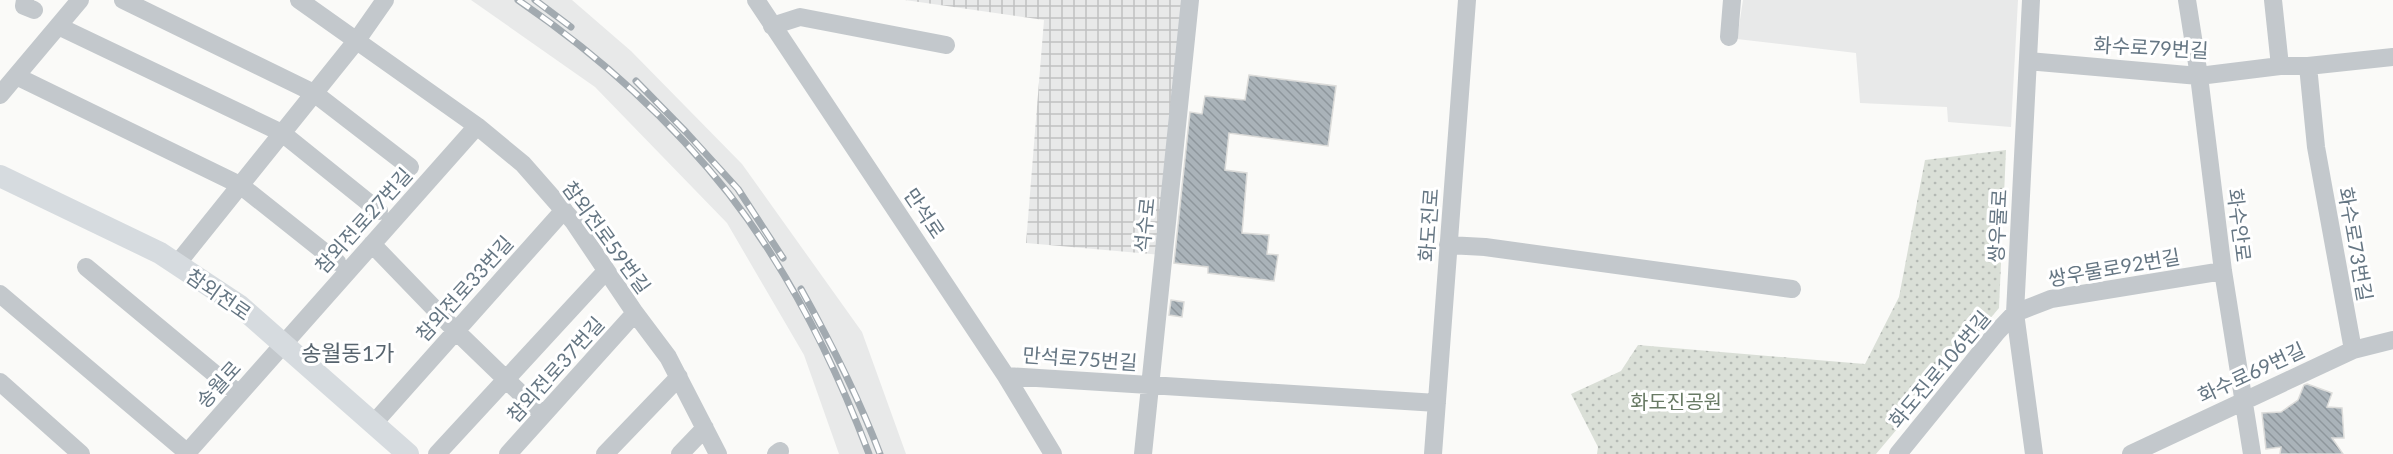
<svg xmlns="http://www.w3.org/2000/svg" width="2393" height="454" viewBox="0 0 2393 454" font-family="Lato,'Noto Sans KR',sans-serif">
<defs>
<pattern id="industrial-grid" width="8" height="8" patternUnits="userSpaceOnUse" patternTransform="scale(1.5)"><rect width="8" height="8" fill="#e8e9e9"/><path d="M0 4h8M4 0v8" fill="none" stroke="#c0c1c2"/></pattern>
<pattern id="grass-dots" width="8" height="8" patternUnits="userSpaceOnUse" patternTransform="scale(1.5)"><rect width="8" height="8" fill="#dadfd7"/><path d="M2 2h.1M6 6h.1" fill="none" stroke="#b4b9b4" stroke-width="1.8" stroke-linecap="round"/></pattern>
<pattern id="building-back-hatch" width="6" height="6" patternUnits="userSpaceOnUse" patternTransform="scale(1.5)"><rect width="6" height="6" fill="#aab3b9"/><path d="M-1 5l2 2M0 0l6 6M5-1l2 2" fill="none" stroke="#8e969c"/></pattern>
</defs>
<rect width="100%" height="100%" fill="#fafaf8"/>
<!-- built -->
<path fill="#e8e9e9" d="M471,0H572L631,51L742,164L862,332L906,454H839L804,355L727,223L595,87Z
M1743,0H2018L2011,127L1948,122L1947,107L1860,103L1856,53L1737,39Z"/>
<!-- industrial -->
<path fill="url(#industrial-grid)" d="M905,0H1183L1162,255L1026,243L1044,20Z"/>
<!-- grass -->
<path fill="url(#grass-dots)" d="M2006,150L1999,308L1876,454H1597L1598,447L1571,394L1621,371L1638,345L1865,364L1899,297L1925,160Z"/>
<!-- building -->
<path fill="url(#building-back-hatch)" stroke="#dcdcda" stroke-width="1.5" d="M1249,75L1336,86L1328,146L1229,133L1225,170L1247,173L1242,233L1269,235L1267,254L1278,255L1274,281L1208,273V267L1174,263L1190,112L1202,114L1205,96L1245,100Z
M1171,300L1184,302L1182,317L1169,315Z
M2307,384L2332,393L2327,407L2342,408L2344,438H2332L2343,454H2280L2281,447L2266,449L2262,413L2281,412L2298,400L2304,385Z"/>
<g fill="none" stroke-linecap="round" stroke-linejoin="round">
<!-- minor -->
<path stroke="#c3c8cc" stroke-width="18" d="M25,0L24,6L34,10
M123,0L314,93L410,167
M299,0L477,126L523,164L573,221L635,313L668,357L718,454
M756,0L1006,376L1053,454
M2031,0L2015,313L2034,454
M2187,0L2199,76L2223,271L2252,454
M2273,0L2280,66
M58,26L282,133L379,211
M772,26L800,17L946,45
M1729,37L1732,0
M2028,61L2199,76L2280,66H2308L2393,57
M2308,66L2316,147L2353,350
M16,76L240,185L337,262
M0,95L80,0
M372,244L456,331L543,415
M1448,245L1485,247L1792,289
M177,264L357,40L385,0
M86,267L239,394
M0,294L189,454
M1006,376L1437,403
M0,382L81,454
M374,423L564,210
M186,454L477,126
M437,454L606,271
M508,454L635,313
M605,454L679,377
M680,454L705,428
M776,454L780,451
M1143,454L1190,0
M1433,454L1467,0
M1898,454L1997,332L2015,313L2051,299L2223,271
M2131,454L2353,350L2393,340"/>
<!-- major -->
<path stroke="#d6dbdf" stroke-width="22" d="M0,176L160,253L240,306L408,454"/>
<!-- rail casing -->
<g stroke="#a2aab0" stroke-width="7">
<path id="rail" d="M518,0C597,54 670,119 729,194C788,270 835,364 869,454
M535,0L571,27
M636,81L686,132L738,189L783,258
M801,289C831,343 858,396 880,454"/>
</g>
<!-- rail -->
<use href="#rail" stroke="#fff" stroke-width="4.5" stroke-dasharray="14" stroke-linecap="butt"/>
</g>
<g text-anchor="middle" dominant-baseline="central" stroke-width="6" stroke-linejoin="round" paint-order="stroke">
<!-- street labels -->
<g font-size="20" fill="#657683" stroke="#fff">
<text transform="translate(2151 47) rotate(3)">화수로79번길</text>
<text transform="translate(925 213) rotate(56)">만석로</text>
<text transform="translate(363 220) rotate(-48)">참외전로27번길</text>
<text transform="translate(1144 225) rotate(-84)">석수로</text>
<text transform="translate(1428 225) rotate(-86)">화도진로</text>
<text transform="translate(2240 225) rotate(83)">화수안로</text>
<text transform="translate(1997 226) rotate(-87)">쌍우물로</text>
<text transform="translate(607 237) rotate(54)">참외전로59번길</text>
<text transform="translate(2356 244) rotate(80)">화수로73번길</text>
<text transform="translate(2114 267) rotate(-10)">쌍우물로92번길</text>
<text transform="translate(464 288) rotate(-48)">참외전로33번길</text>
<text transform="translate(219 294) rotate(35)">참외전로</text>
<text transform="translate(1080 358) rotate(4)">만석로75번길</text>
<text transform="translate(555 369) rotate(-48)">참외전로37번길</text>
<text transform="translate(1939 369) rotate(-50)">화도진로106번길</text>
<text transform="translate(2251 372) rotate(-25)">화수로69번길</text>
<text transform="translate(218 384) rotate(-48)">송월로</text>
</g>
<!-- park labels -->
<g font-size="20" fill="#687a64" stroke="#fff">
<text x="1676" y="401">화도진공원</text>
</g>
<!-- quarter labels -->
<g font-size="22" fill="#57646e" stroke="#fff">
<text x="348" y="352">송월동1가</text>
</g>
</g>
</svg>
